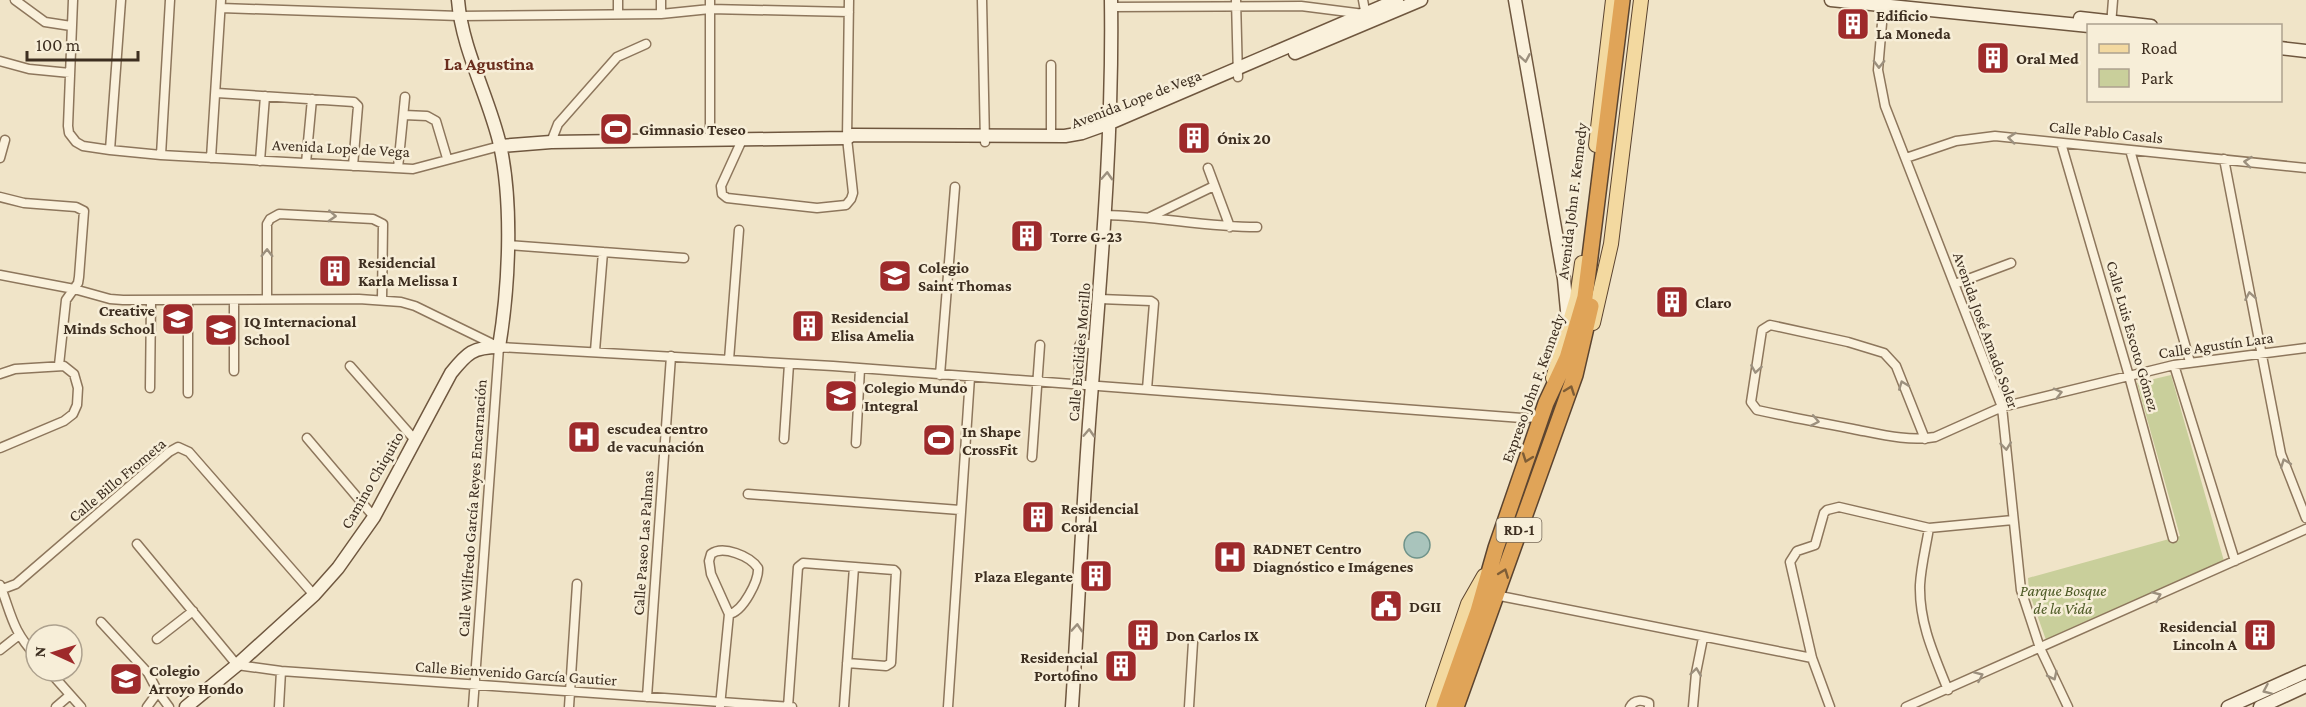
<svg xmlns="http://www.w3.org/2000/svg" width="2306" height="707" viewBox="0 0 2306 707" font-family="'Crimson Pro',serif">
<rect width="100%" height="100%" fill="#f0e4c8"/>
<!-- green -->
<path fill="#c9cf9b" d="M2171,375L2224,561L2046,640L2029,592L2028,578L2180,536L2137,383Z"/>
<!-- water -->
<path fill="#a9c4bc" stroke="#6f938a" stroke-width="1.5" d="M1404 545a13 13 0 1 1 26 0a13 13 0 1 1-26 0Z"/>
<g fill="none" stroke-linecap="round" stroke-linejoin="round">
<!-- street casing -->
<g stroke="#8d765c" stroke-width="11">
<path id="street" d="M15,0L45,22L71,26
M73,0L68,126L69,133L76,142L83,146L110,150L161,155L413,169L500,146
M618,0V14
M661,0V14
M710,0V140
M982,0L985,142
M1236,0L1238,77
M1363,0L1366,16
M1884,0L1878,70L1885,106L2002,407L2021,590L2040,648L2068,707
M1111,7L1301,6L1364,14
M221,8L459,16L661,14L710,9L849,12
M2111,25L2113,0
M0,61L29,69L70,73
M1051,65V136
M217,93L354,102L358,106L353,166
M404,115L427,116L436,121L447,158
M742,140L721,186L722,194L727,198L817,208L846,205L851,199L853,193L847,138L849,0
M551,142L558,124L617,57L646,44
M2061,143L2129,376L2173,538
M110,150L121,0
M2130,150L2190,362
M161,155L170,0
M0,158L5,140
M211,158L221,0
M1906,158L1956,141L1995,136L2306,168
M2224,159L2281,454L2306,518
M260,161L265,96
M306,163L312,99
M398,168L405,97
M1208,168L1230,227
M0,197L24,203L76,207L84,211L79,277L78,283L66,300L59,365
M1105,215C1156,216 1206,227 1257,227
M1150,217L1214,186
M507,245L684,258
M0,275L74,289L110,299L123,300L359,299L401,302L415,306L499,347L833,366L1522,418L1541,417
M1955,284L2011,263
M267,299V224L270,219L279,214L373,219L383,224L382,300
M1100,299L1151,301L1154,303L1147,389
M234,300V371
M188,301V393
M595,351L603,252
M729,360L739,230
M2174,365L2235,561
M350,366L415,440
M0,374L15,369L64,366L74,374L78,388L77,405L73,414L64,421L0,448
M940,375L955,187
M1079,385V346L1081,343L1096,345
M150,388L151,301
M307,438L374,517
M784,439L789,364
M1925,439L1896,366L1884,353L1848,342L1770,325L1762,330L1751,402L1757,410C1789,417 1821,423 1853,429C1879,434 1909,442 1935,437L2002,407L2174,365L2306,348
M856,443L860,369
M1032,457L1040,345
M748,494L960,510
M1929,528C1926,547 1921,566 1920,585C1919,623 1934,655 1948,690
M137,544L237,665L281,671L792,707
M0,585C12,616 12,630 36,656
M0,590L16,584L169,452L178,447L189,452L314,595
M1495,595L1812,658
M101,622L148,673L158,692L169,707
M157,639L193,611
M0,650L19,635
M49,671L81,707
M647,697L671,356
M720,706L729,614L711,574L709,561L711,554C723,545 750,556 758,568C759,580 743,612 729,614
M56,707L70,695
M147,707L158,692
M279,707L281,671
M473,707L499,347
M569,707L577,584
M788,707L798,567L803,563L894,570L896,572L891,663L886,666L847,663
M844,707L854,567
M948,707L970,377
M1189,707L1193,642
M1630,707C1634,699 1643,700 1649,703V707
M1693,707L1696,673L1703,638
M1830,707L1812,658L1790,562L1797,551L1815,545L1824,513L1827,510L1839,507L1929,528L2013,520
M1906,707L2306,529"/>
</g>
<!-- secondary casing -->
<g stroke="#6f573f" stroke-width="15">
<path id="secondary" d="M1515,0L1564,279L1568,321
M1831,0L2089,26
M2080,18L2151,26
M2280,48L2306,51
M1295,53L1421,0
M500,146L551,142L847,138L852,135L1065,136L1082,133L1110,123L1397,0
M186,707L237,665L314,595L338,568L374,517L451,373C467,353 473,347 499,347C509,287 513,205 500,145C489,97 462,50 458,0
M1072,707C1079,600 1083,492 1092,385C1102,257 1113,129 1111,0
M2228,707L2306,672
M2260,707L2306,686"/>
</g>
<!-- primary casing -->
<g stroke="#5b4430" stroke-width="16">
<path id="primary" d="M1596,145L1613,0
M1593,323L1611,244L1641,0
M1553,378L1577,298L1582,263
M1433,707L1468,604L1484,576"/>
</g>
<!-- highway casing -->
<g stroke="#5b4430" stroke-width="18">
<path id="highway" d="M1444,707L1478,611L1496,548L1546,403L1567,358L1585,297L1622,0
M1456,707L1575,375L1591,306"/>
</g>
<!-- street -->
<use href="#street" stroke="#faf1dc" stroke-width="8"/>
<!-- secondary -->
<use href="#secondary" stroke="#faf1dc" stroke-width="12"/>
<!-- primary -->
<use href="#primary" stroke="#f3d9a0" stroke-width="14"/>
<!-- highway -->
<use href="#highway" stroke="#e0a458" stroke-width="15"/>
</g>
<!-- one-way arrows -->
<defs><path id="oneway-chevron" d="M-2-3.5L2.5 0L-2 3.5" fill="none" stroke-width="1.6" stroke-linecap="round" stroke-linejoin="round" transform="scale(1.5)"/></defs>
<g stroke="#9c907e">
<use href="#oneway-chevron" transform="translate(1525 58) rotate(80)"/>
<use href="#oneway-chevron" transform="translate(1879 64) rotate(91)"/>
<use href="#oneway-chevron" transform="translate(2012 138) rotate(-174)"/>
<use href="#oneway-chevron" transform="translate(2248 162) rotate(-174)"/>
<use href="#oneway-chevron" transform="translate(1107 176) rotate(-87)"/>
<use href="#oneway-chevron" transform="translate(332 216) rotate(3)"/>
<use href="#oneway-chevron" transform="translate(267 253) rotate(-89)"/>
<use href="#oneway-chevron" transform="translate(2250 296) rotate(-100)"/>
<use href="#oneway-chevron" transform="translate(1756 369) rotate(99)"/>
<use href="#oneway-chevron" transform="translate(1903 385) rotate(-111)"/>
<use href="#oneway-chevron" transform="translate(2058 393) rotate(-14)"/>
<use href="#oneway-chevron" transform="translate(1815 421) rotate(11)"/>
<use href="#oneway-chevron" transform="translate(1089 433) rotate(-87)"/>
<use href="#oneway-chevron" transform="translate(2006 446) rotate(84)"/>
<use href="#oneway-chevron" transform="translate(2285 463) rotate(-111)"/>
<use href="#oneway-chevron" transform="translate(2157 596) rotate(-24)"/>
<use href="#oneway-chevron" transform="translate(1077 628) rotate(-86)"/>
<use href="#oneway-chevron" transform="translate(1696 672) rotate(-82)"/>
<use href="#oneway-chevron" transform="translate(1979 676) rotate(-24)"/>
<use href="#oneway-chevron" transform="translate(2053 676) rotate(64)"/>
<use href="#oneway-chevron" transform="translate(2267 690) rotate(156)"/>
</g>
<g stroke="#7e5d36">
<use href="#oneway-chevron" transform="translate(1570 390) rotate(-70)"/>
<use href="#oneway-chevron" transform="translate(1527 458) rotate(110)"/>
<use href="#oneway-chevron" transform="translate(1504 573) rotate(-69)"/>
</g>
<!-- icons -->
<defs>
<g id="building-square" transform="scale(1.725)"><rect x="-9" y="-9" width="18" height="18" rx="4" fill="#9e2a2b" stroke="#f7eed8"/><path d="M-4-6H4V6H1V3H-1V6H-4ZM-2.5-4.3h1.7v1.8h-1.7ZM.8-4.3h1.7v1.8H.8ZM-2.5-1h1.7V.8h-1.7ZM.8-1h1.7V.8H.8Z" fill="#fff"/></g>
<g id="stadium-square" transform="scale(1.725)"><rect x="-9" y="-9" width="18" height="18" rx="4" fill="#9e2a2b" stroke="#f7eed8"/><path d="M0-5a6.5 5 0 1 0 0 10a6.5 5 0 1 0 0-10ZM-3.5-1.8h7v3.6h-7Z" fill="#fff"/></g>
<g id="school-square" transform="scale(1.725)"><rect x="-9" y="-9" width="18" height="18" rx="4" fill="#9e2a2b" stroke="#f7eed8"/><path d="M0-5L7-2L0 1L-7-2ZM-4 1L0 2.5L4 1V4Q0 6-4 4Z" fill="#fff"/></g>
<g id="hospital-square" transform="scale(1.725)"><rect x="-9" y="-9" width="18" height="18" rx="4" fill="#9e2a2b" stroke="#f7eed8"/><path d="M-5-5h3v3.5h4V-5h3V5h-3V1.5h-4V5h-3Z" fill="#fff"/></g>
<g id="civic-square" transform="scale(1.725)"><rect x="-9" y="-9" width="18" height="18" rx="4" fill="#9e2a2b" stroke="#f7eed8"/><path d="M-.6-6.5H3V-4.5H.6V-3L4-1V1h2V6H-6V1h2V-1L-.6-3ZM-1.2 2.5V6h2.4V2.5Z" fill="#fff"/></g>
</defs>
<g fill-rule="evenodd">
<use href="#building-square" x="1853" y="24"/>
<use href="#building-square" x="1993" y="58"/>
<use href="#stadium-square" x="616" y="129"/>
<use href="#building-square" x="1194" y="138"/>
<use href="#building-square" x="1027" y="236"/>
<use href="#building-square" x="335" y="271"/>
<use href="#school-square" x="895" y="276"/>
<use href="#building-square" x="1672" y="302"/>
<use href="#school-square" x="178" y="319"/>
<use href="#building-square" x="808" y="326"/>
<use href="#school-square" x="221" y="330"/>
<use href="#school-square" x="841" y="396"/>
<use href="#hospital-square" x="584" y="437"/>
<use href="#stadium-square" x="939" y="440"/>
<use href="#building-square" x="1038" y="517"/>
<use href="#hospital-square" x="1230" y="557"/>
<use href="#building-square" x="1096" y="576"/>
<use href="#civic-square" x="1386" y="606"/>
<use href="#building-square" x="1143" y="635"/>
<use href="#building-square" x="2260" y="635"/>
<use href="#building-square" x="1121" y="666"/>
<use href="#school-square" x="126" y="679"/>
</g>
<g text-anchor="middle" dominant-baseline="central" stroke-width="5" stroke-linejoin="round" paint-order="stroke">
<!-- shield labels -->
<rect fill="#f7eed8" stroke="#756857" stroke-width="1.5" x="1496.5" y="518" width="45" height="24" rx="4.5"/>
<g font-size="15" font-weight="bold" fill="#3d2e20">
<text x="1519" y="530">RD-1</text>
</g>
<!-- poi labels -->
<g font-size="16" font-weight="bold" fill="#3d2e20" stroke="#f7eed8" text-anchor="start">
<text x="1876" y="15">Edificio<tspan x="1876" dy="18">La Moneda</tspan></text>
<text x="2016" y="58">Oral Med</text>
<text x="639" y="129">Gimnasio Teseo</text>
<text x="1217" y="138">Ónix 20</text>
<text x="1050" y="236">Torre G-23</text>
<text x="358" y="262">Residencial<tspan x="358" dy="18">Karla Melissa I</tspan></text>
<text x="918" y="267">Colegio<tspan x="918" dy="18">Saint Thomas</tspan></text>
<text x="1695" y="302">Claro</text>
<text x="155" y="310" text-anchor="end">Creative<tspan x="155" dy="18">Minds School</tspan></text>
<text x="831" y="317">Residencial<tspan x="831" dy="18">Elisa Amelia</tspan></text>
<text x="244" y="321">IQ Internacional<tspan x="244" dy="18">School</tspan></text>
<text x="864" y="387">Colegio Mundo<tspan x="864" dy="18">Integral</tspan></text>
<text x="607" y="428">escudea centro<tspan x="607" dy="18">de vacunación</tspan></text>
<text x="962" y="431">In Shape<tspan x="962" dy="18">CrossFit</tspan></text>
<text x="1061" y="508">Residencial<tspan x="1061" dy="18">Coral</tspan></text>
<text x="1253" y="548">RADNET Centro<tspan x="1253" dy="18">Diagnóstico e Imágenes</tspan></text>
<text x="1073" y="576" text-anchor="end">Plaza Elegante</text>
<text x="1409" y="606">DGII</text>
<text x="2237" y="626" text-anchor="end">Residencial<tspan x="2237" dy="18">Lincoln A</tspan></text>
<text x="1166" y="635">Don Carlos IX</text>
<text x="1098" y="657" text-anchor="end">Residencial<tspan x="1098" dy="18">Portofino</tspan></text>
<text x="149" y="670">Colegio<tspan x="149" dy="18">Arroyo Hondo</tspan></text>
</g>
<!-- street labels -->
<g font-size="16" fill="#3d2e20" stroke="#f7eed8">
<text transform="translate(1136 99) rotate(-21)">Avenida Lope de Vega</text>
<text transform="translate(2106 132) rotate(6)">Calle Pablo Casals</text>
<text transform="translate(341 148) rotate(3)">Avenida Lope de Vega</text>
<text transform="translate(1572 201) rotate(-83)">Avenida John F. Kennedy</text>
<text transform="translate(1986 330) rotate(70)">Avenida José Amado Soler</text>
<text transform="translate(2133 336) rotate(74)">Calle Luis Escoto Gómez</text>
<text transform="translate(2216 345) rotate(-8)">Calle Agustín Lara</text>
<text transform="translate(1079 352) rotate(-85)">Calle Euclides Morillo</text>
<text transform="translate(1533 388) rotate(-70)">Expreso John F. Kennedy</text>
<text transform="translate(117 480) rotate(-40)">Calle Billo Frometa</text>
<text transform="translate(372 480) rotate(-60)">Camino Chiquito</text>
<text transform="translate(472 508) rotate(-86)">Calle Wilfredo García Reyes Encarnación</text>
<text transform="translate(643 543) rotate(-86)">Calle Paseo Las Palmas</text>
<text transform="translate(516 673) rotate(4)">Calle Bienvenido García Gautier</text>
</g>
<!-- park labels -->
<g font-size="16" font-style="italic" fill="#4d5a26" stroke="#f7eed8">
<text x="2063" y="590">Parque Bosque<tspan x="2063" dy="18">de la Vida</tspan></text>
</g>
<!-- neighbourhood labels -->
<g font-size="18" font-weight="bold" fill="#6b2e1e" stroke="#f7eed8">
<text x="489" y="64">La Agustina</text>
</g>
</g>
<!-- legend -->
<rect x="2087" y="24" width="195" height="78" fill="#f7eed8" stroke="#ada18e" stroke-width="1.5"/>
<rect x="2099" y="44" width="30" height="9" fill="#f3d9a0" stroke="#ada18e" stroke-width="1.5"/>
<text x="2141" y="54" font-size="18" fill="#3d2e20">Road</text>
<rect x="2099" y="69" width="30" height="18" fill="#c9cf9b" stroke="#ada18e" stroke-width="1.5"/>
<text x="2141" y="84" font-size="18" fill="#3d2e20">Park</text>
<!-- north arrow -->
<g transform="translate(54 653) rotate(274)"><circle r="28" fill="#f7eed8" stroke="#ada18e" stroke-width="1.5"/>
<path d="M0-4.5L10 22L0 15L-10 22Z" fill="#9e2a2b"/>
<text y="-9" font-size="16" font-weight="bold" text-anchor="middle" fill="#3d2e20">N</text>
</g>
<!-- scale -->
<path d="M27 51v9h111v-9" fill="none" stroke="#3d2e20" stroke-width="3"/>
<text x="36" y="51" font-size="18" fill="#3d2e20" stroke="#f7eed8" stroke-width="4.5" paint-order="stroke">100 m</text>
</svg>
